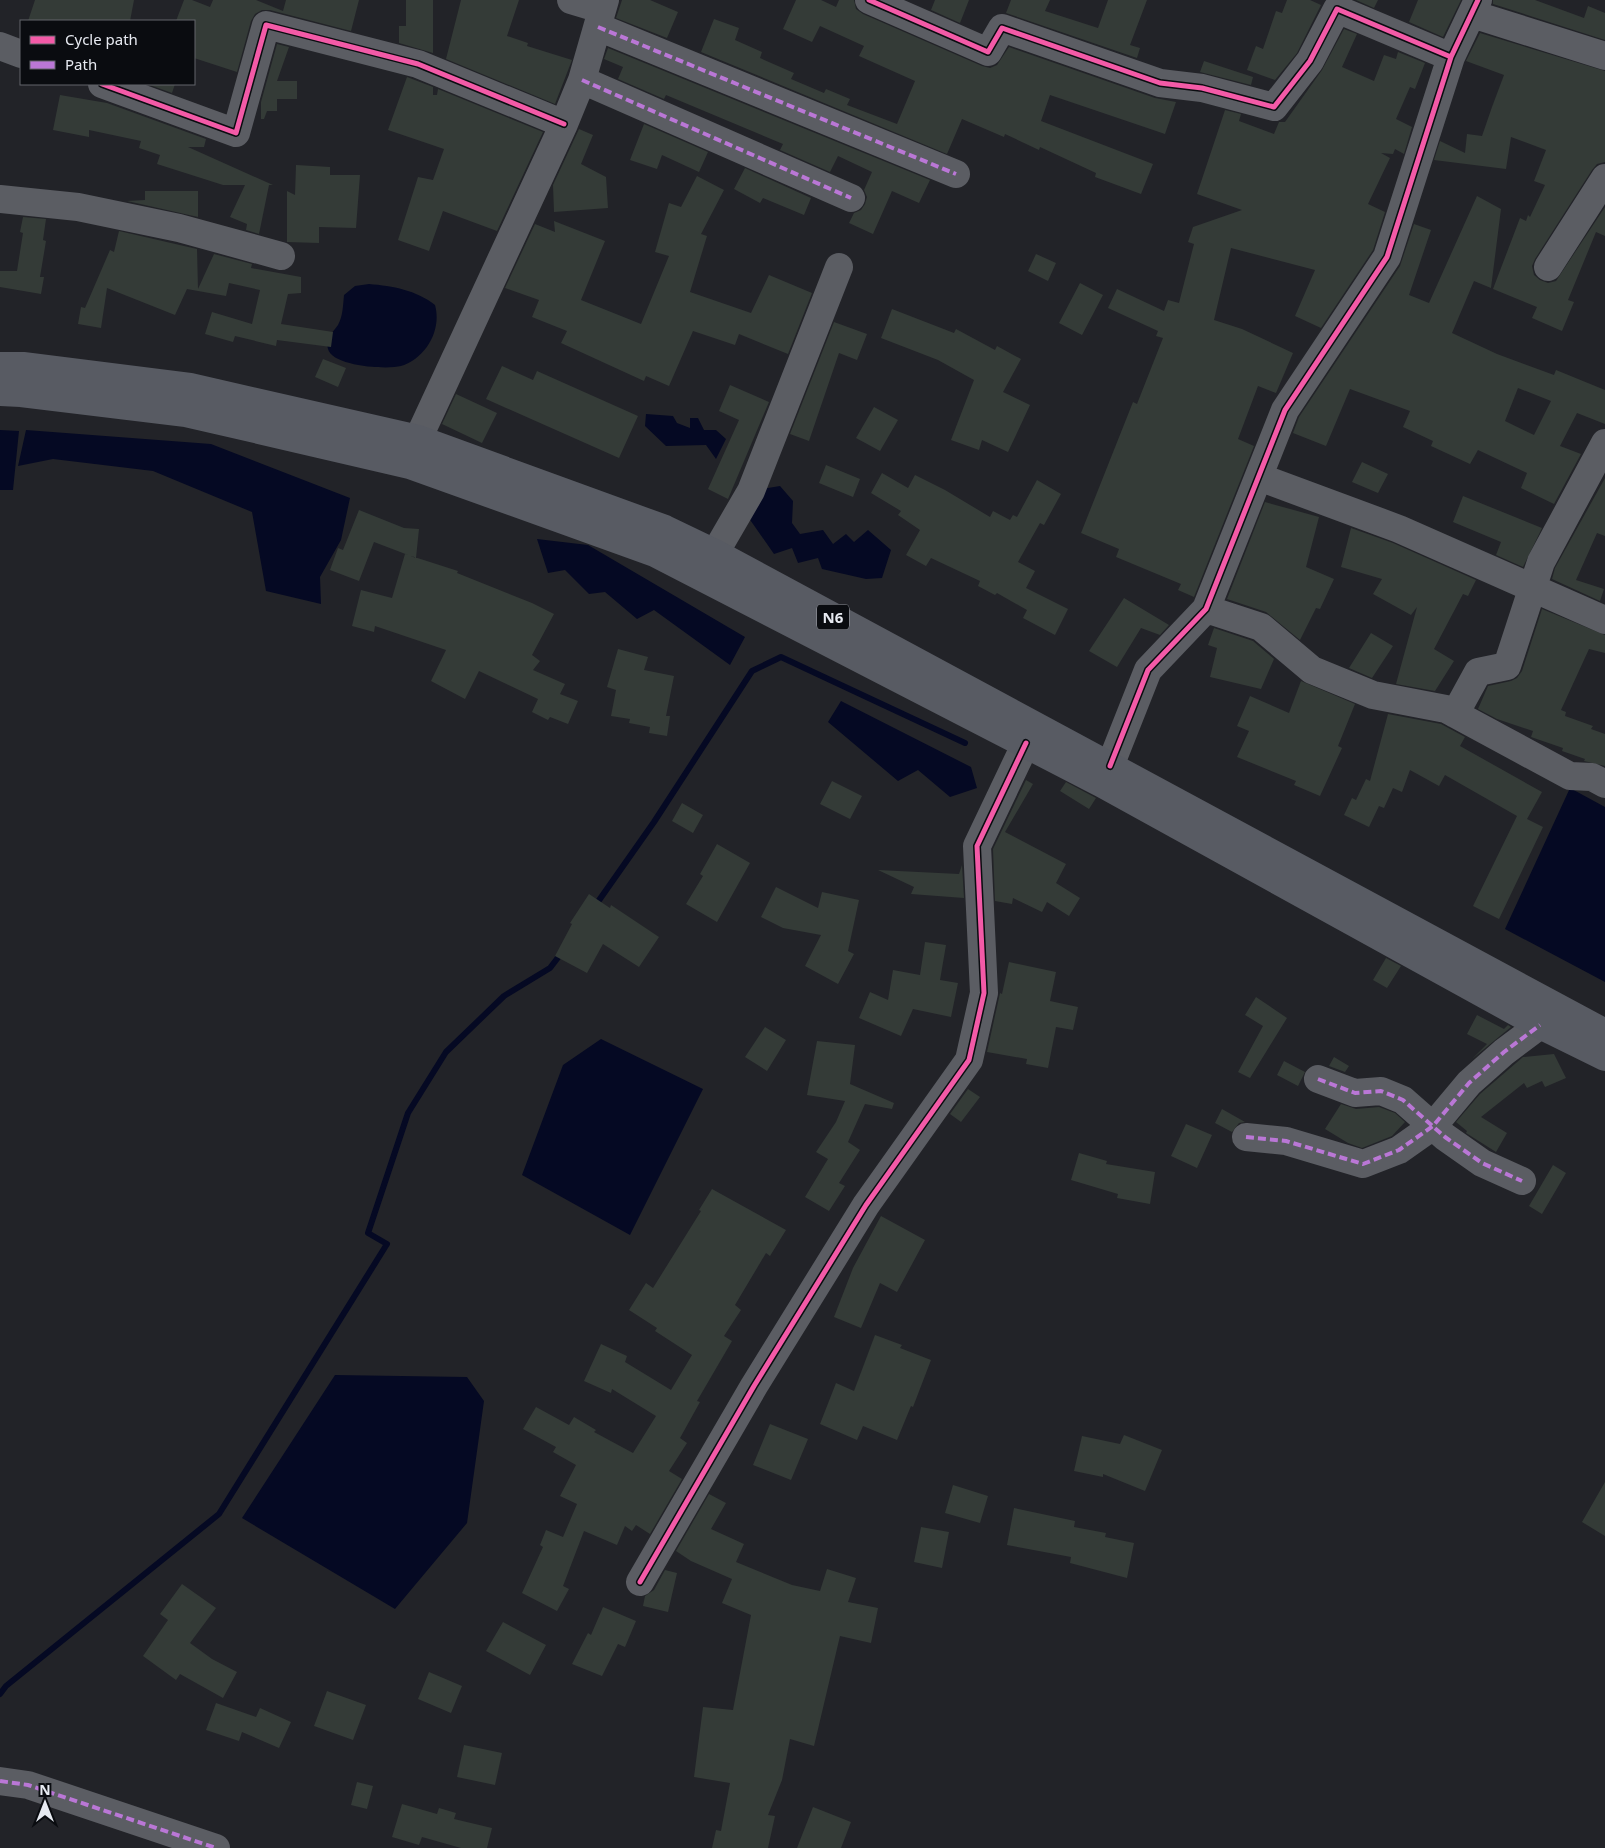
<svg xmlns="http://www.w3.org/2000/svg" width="1605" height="1848" viewBox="0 0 1605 1848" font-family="'Noto Sans',sans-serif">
<rect width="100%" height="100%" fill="#222328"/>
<!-- water -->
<path fill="#050923" d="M369,284C393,286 416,290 435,305C442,330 426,358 401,366C386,370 332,366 328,349C325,339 333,332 338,325C343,316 343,305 344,295L355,286Z
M646,414L673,416L677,423L690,428V418H698L704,430H716L726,439L716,459L706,445L666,446L645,426Z
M0,430L19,431L13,490H0Z
M26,430L211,444L350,498L341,540L320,577L321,604L266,591L252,512L153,471L53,459L18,466Z
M780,486L793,501L792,523L800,534L823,530L833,544L846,534L854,542L868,530L891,550L882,578L866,579L822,569L818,558L798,563L792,548L774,554L746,514L756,490Z
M537,539L588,545L745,637L730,665L654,610L637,619L605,592L589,594L565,570L548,573Z
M841,701L971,767L977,788L950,797L918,770L898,781L828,722Z
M1570,788L1605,807V982L1505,929Z
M601,1039L703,1089L630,1235L522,1175L563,1065Z
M335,1375L467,1377L484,1401L467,1523L395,1609L242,1518Z"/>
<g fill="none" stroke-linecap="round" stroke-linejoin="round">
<!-- stream -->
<path stroke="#050923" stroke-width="6" d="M595,906L654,822L752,671L781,657L965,743
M0,1694L6,1686L219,1514L387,1244L368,1233L408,1113L446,1052L504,996L550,968L563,951"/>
</g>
<!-- building -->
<path fill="#343b37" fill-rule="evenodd" d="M35,0H134L130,21H28Z
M184,0H192L210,7L213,0H256L283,11L286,0H359L351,31L270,10H262L255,14L251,21L237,72L194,58V21H176Z
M406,0H433V53L399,43V26H406Z
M461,0H519L507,36L528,43L527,46L572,60L555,104L446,59Z
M622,0H650L678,12L667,38L616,18Z
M796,0H821L836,7L839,0H854L856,9L863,14L982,66L990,68L997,65L1009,47L1155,98L1176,102L1165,134L1050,95L1041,121L1153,164L1141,194L1095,177L1096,173L1040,147L1039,150L1005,134L1004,137L962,119L947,154L701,52L714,19L739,28L735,40L762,52L760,58L794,73L791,79L824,93L826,89L850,99L847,105L897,124L915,81L859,56L864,46L820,26L812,42L783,29Z
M935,0H969L960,23L931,10Z
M1011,0H1050L1045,11L1098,28L1108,0H1147L1130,45L1140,48L1137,58L1006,13Z
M1287,0H1310L1321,5L1297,53L1275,80L1247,70L1256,46L1263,49L1276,11L1282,13Z
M1356,0H1378L1374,8Z
M1418,0H1461L1443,37L1409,22Z
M1493,0H1535L1584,18L1588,6L1605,13V40L1493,4Z
M1344,29L1357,34L1342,67L1374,81L1384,55L1396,59L1398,52L1425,63L1415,89L1410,87L1396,119L1412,127L1404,154L1395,149L1393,154L1381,153L1390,158L1368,204L1385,212L1373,250L1321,328L1295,316L1315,270L1231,248L1214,320L1242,329L1293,353L1276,393L1258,386L1238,439L1254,446L1194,597L1178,590L1181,584L1116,557L1119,549L1081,533L1133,402L1137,404L1163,338L1156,336L1158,331L1108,308L1117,289L1164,311L1168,300L1179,303L1194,244L1188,242L1193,227L1242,210L1197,194L1225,110L1241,114L1239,121L1274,134L1279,122H1285L1322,70Z
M1480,33L1605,71V162L1597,164L1592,170L1535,259L1532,266L1534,275L1540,280L1548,283L1556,281L1605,207V236L1596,232L1568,300L1574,302L1562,331L1532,318L1537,307L1493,289L1520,218L1526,221L1528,215L1530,217L1545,185L1534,181L1546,150L1511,137L1506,169L1434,160L1440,141L1465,153L1467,134L1482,136L1492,107L1504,75L1466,61Z
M277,44L289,47L277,81H297V99H277V111H267L264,119H261V102Z
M608,48L930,180L919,203L892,191L873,234L849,223L854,213L861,210L865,204L867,197L864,190L872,172L838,156L830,172L780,150L783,144L666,95L664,99L618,79L623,67L604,59Z
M1204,61L1253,77L1251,85L1200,72Z
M407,77L433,87V95H437L438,89L543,132L497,231L443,211L429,251L398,240L418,177L433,180L444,149L388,130Z
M147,84H175L172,93Z
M60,95L107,103L206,139L204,147H188L273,185H269L259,234L246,230L247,224L230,217L245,185H223L157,164L160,155L139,148L141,141L89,130V137L53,130Z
M644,124L708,152L699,172L662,155L657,169L630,160Z
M579,129L593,135L581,164L606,177L608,208L554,212L553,185Z
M296,165L330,167V175H360L356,228L319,227V243L287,242V191L295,195Z
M745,168L811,198L804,215L763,198L760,203L734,189Z
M697,176L724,190L701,234L707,236L690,292L751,313L769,275L812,293L788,354L739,334L735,345L693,331L669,386L646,376L644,381L561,343L567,331L532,317L539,300L505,288L535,224L555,232L554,221L605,241L581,300L641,324L669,256L655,252L669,203L681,207Z
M145,191H198V217L127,201L145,200Z
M1477,196L1501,209L1491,288L1474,281L1452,333L1497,354L1554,375L1556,370L1605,390V424L1577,413L1560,446L1581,454L1554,504L1521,488L1527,473L1478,450L1470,464L1431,446L1433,441L1403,427L1410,411L1350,389L1326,446L1293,433L1299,417L1400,266L1414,224L1431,230L1409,295L1429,303ZM1518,388L1551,401L1534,435L1505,421Z
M23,217L46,219L43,240L46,241L40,277H44L41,294L0,287V271H17L23,233L20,232Z
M119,231L197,249L198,289L214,254L252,264L251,268L301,277V293L288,294L281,324L333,332L331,347L277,340L276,346L235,336L233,342L205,334L212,312L252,324L260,290L229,283L226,296L187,289L175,315L107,288L101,328L78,324L81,307L85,308L110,250L114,252Z
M1036,254L1056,263L1048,281L1028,271Z
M1080,283L1103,295L1082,335L1059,323Z
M892,309L954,333L956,329L995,350L997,346L1021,359L1003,392L1030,405L1008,452L982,440L979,450L951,440L974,380L938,360L881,338Z
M834,322L867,334L857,360L839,353L809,441L790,434Z
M323,359L346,368L338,387L315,377Z
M502,366L533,380L537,371L638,416L619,458L486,399Z
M730,385L769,402L728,499L708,489L739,420L719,411Z
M456,394L497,413L482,443L442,424Z
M874,407L898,420L880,451L856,438Z
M1362,462L1388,474L1378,493L1352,482Z
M826,465L860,479L853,497L819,483Z
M882,473L908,488L915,475L945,490L990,517L993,511L1010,520L1013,515L1017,517L1037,480L1061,494L1044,525L1040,523L1018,562L1035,571L1026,588L1068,609L1055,635L1023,618L1027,610L997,593L995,595L978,586L980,581L931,558L926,566L906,555L920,530L898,515L901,511L871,493Z
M1605,478V536L1597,533L1576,580L1604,589L1600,601L1552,579L1555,568Z
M1463,496L1542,528L1523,567L1496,555L1501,542L1453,522Z
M1265,502L1319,517L1306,567L1334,579L1320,609L1316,608L1300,640L1266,612L1227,599Z
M359,510L404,528L419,529L416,558L374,542L359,581L330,570L338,548L343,550Z
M1351,528L1393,543L1476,580L1468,596L1463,594L1434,649L1454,661L1435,691L1396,684L1417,607L1411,615L1373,594L1382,579L1341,567Z
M405,554L458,571L457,573L532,603L554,614L532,655L540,661L533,670L565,684L560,694L578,701L568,724L550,717L548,720L532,712L538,699L479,671L465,699L431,681L446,650L375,626L374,632L352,626L361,590L392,598Z
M1124,598L1169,625L1160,635L1141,628L1117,667L1089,651Z
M1542,609L1605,635V653L1589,649L1561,710L1566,712L1565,716L1593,726L1591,729L1605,734V766L1584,761L1585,759L1562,751L1563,748L1531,737L1533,731L1497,719L1478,709L1488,686L1511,681L1517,678L1522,671Z
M1214,628L1253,641L1274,659L1261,689L1210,677L1217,648L1208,645Z
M1371,633L1393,646L1372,678L1349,668Z
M618,649L648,657L644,670L674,676L666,716H670L667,736L649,733L650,727L629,723L630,719L611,716L616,690L607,687Z
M1301,681L1355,704L1338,746L1342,748L1320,796L1294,785L1296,781L1237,757L1249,731L1237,726L1250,696L1289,713Z
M1388,714L1441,724L1465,737L1460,746L1542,792L1527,819L1543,827L1499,919L1473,906L1517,816L1445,775L1439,786L1410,770L1402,792L1393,788L1384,808L1379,806L1369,827L1344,815L1352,798L1356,800L1366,779L1370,781Z
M1026,780L1033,784L1005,832L1066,864L1056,883L1080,898L1069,916L1047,902L1042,912L1013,898L1012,904L995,901L993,849Z
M832,781L862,796L850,819L820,804Z
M1066,782L1096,798L1089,809L1060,791Z
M682,803L703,815L693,833L672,821Z
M717,844L750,863L717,922L686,904L703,876L700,874Z
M962,865L964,898L911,894L914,887L878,870L959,874Z
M776,887L818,908L822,892L859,900L848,951L854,954L838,984L805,966L821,935L783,928L761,917Z
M589,894L610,908L611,905L659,937L639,967L603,944L587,973L555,956L572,924L570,923Z
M925,942L946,945L940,980L958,983L951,1017L913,1009L901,1036L859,1018L870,992L888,1000L893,970L920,975Z
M1386,958L1401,966L1387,988L1373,980Z
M1009,962L1056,972L1050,1001L1078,1007L1073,1030L1056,1027L1048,1068L1026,1064L1027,1059L987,1052L1000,993L1002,994Z
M1256,997L1287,1018L1250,1078L1238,1072L1263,1026L1245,1015Z
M1477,1015L1504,1029L1508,1025L1511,1027L1472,1059L1487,1044L1467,1034Z
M765,1027L786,1040L767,1071L745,1057Z
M817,1041L855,1045L850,1084L894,1103L892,1109L865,1104L848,1142L860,1150L839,1183L845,1186L829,1211L805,1197L828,1159L816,1152L836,1122L845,1101L807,1095Z
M1554,1054L1566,1078L1545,1087L1542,1081L1527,1088L1524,1083L1481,1117L1507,1133L1496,1152L1466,1133L1467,1131L1456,1122L1480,1094L1523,1057Z
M1334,1057L1349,1066L1345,1072L1329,1066Z
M1284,1061L1305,1072L1298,1086L1277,1075Z
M968,1089L980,1097L961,1122L950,1114Z
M1341,1104L1356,1109L1379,1107L1395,1113L1405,1122L1392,1136L1362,1148L1348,1143L1325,1129Z
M1222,1109L1245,1122L1239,1123L1232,1132L1215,1123Z
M1186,1124L1212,1135L1197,1168L1171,1156Z
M1079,1153L1107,1161L1106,1164L1155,1172L1150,1204L1117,1198L1118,1194L1071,1180Z
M1553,1165L1566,1173L1542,1214L1529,1206Z
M712,1189L786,1230L770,1256L766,1253L735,1305L741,1310L724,1336L732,1341L697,1401L700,1402L680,1438L687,1443L669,1471L682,1479L650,1534L636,1525L632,1531L625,1526L617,1545L584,1531L563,1586L569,1589L557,1611L522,1593L543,1547L540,1545L546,1530L563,1537L577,1504L560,1496L576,1465L553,1452L556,1447L523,1429L536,1407L569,1425L574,1417L596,1430L594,1432L633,1453L656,1416L612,1389L611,1393L584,1381L601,1344L627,1356L625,1362L671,1390L692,1355L655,1331L657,1328L629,1310L646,1283L653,1288L701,1211L699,1210Z
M881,1216L925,1240L897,1292L880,1283L861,1328L834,1317L853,1268Z
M875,1335L902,1345L900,1348L931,1360L913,1407L911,1406L897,1440L863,1426L857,1440L820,1424L836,1383L854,1391Z
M770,1424L808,1439L791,1480L753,1465Z
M1124,1435L1162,1450L1145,1491L1103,1474V1477L1074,1471L1082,1436L1120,1444Z
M1605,1482V1536L1582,1522Z
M953,1485L988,1496L980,1523L945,1513Z
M709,1494L726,1503L711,1529L744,1544L736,1562L792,1585L820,1591L827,1569L856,1578L848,1602L878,1608L871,1643L840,1636L814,1746L790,1739L782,1780L768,1815L775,1816L768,1848H712L716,1830L721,1831L730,1783L694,1777L703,1707L733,1710L751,1615L722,1603L732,1579L691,1561L676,1551Z
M1014,1508L1075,1521L1074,1527L1106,1533L1105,1537L1134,1543L1127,1578L1070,1563L1071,1557L1007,1545Z
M921,1527L949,1532L942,1568L914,1562Z
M665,1570L677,1573L668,1612L643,1606L645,1596L654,1590Z
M182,1584L216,1608L190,1643L212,1659L237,1672L223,1698L180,1674L176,1680L143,1656L168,1620L160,1614Z
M603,1607L636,1621L625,1647L618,1644L602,1676L572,1664L588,1633L591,1635Z
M503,1622L546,1645L530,1675L486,1651Z
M429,1672L462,1686L451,1713L418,1699Z
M327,1691L366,1705L353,1740L314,1726Z
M216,1703L256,1717L260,1708L291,1722L279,1748L242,1732L239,1741L206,1730Z
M464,1745L502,1753L495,1785L457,1777Z
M357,1782L373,1786L367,1809L351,1805Z
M402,1804L437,1814L439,1808L456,1813L454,1819L492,1828L487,1848H461L422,1837L419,1845L392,1837Z
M813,1807L851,1822L841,1848H797Z"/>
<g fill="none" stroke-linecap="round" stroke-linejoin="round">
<!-- minor -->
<path stroke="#5b5d63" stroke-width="28" d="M571,0L601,9
M869,0L988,52L1002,28L1160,83L1202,88L1274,107L1310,61L1337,9L1451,57
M1472,14L1605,56
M598,27L956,174
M0,46L21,54
M582,80L851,198
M102,84L236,133L266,25L418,64L564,124
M0,199L78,207L179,228L281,256
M1548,267L1605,178
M418,439L564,124L582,80L605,0
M1259,477L1399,529L1605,620
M715,553L751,491L839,267
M1206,609L1261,627L1312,670L1373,695L1446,709L1570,776L1592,777L1605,784
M1455,714L1478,672L1507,666L1541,562L1605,443
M1110,766L1148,670L1206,609L1285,410L1387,257L1451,57L1478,0
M1318,1079L1355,1093L1381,1091L1403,1100L1445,1137L1482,1163L1522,1181
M1246,1137L1286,1141L1363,1164L1399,1150L1433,1126L1469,1083L1504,1052L1540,1025
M640,1582L754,1386L866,1205L969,1060L984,993L977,846L1026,743
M0,1781L28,1785L216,1848"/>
<!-- highway -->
<path stroke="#585b63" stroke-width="28" d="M0,366H23L190,387L418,439L665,529L715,553L1605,1033
M0,392L21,393L186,413L410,465L655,553L1101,783L1540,1025L1605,1057"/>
<!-- quiet -->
<path stroke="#ba77d6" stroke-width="4" stroke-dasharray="8 4" stroke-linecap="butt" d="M598,27L956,174
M582,80L851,198
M1318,1079L1355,1093L1381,1091L1403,1100L1445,1137L1482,1163L1522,1181
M1246,1137L1286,1141L1363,1164L1399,1150L1433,1126L1469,1083L1504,1052L1540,1025
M0,1781L28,1785L216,1848"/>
<!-- cycleway casing -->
<g stroke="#0a0c10" stroke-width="8">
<path id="cycleway" d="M869,0L988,52L1002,28L1160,83L1202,88L1274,107L1310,61L1337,9L1451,57
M102,84L236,133L266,25L418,64L564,124
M1110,766L1148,670L1206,609L1285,410L1387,257L1451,57L1478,0
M640,1582L754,1386L866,1205L969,1060L984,993L977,846L1026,743"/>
</g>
<!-- cycleway -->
<use href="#cycleway" stroke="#f35aa7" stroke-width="5"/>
</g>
<g text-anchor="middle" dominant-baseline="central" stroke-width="4" stroke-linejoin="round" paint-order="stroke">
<!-- shield labels -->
<rect fill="#0a0c10" stroke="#a5a7ae" stroke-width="1" x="817" y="604.5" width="32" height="25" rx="4"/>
<g font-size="15" font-weight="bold" fill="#e7eaf1">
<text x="833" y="617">N6</text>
</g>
</g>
<!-- legend -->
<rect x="20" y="20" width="175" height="65" fill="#0a0c10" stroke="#62656a"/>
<rect x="30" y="36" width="25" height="8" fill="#f35aa7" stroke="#62656a"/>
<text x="65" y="45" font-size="15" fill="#e7eaf1">Cycle path</text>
<rect x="30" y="61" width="25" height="8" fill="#ba77d6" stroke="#62656a"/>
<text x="65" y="70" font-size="15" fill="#e7eaf1">Path</text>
<!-- north arrow -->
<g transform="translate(45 1803)" stroke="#0a0c10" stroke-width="4" paint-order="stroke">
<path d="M0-4L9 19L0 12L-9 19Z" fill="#e7eaf1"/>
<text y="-8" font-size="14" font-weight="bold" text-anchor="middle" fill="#e7eaf1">N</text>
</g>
</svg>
